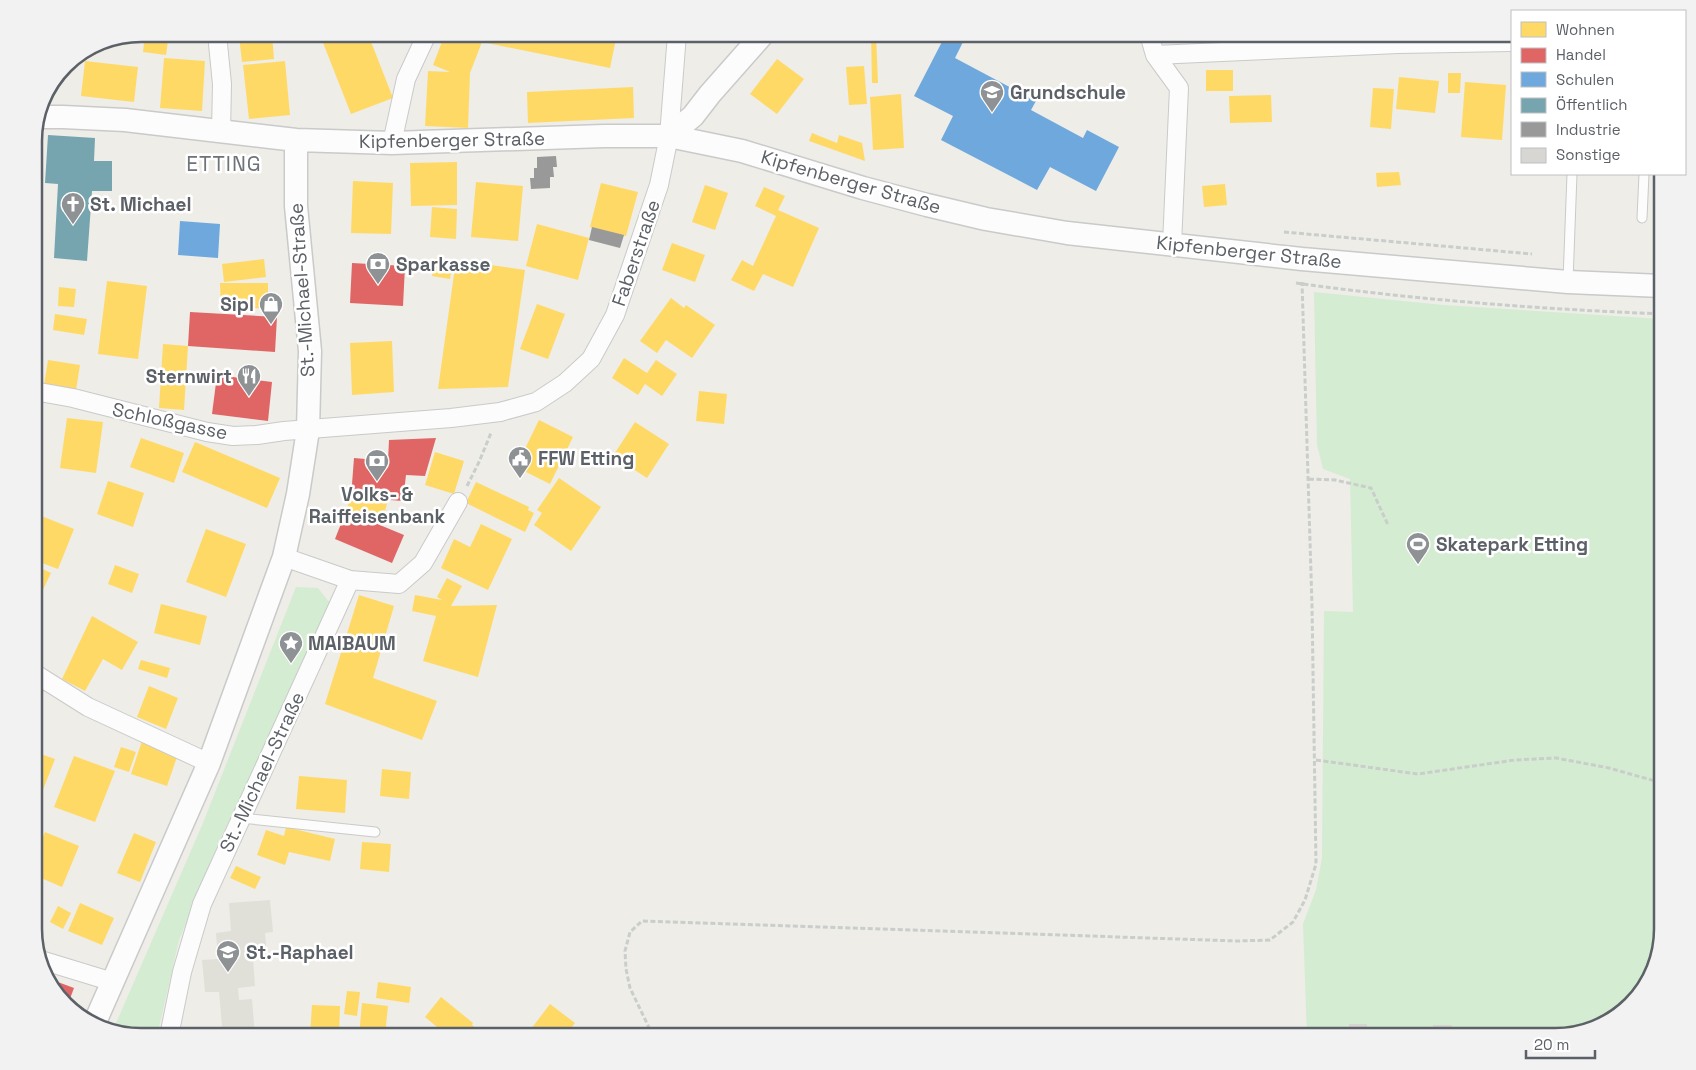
<svg xmlns="http://www.w3.org/2000/svg" width="1696" height="1070" viewBox="0 0 1696 1070" font-family="'Space Grotesk',sans-serif">
<rect width="100%" height="100%" fill="#eeede8"/>
<!-- education -->
<path fill="#e0dfd8" d="M270,900L273,932L265,933L267,958L253,959L255,986L238,988L239,1000L252,999L255,1036H223L219,992H205L202,960L218,959L216,933L231,931L229,903Z"/>
<!-- green -->
<path fill="#d4ecd1" d="M1314,292L1443,305L1662,319V929L1644,988L1608,1022L1555,1036H1307L1303,924L1316,890L1322,858L1324,611L1353,612L1350,479L1323,469L1317,445Z
M296,587L318,588L330,603L309,659L221,837L179,940L157,1036H141L114,1028L203,823Z"/>
<!-- homes -->
<path fill="#ffd966" d="M145,34H169L166,55L143,52Z
M257,34H272L274,59L242,62L239,36Z
M323,34H368L393,98L351,114L320,35Z
M445,34H617L610,68L482,42L470,73L468,128L425,126L428,71L450,72L433,65Z
M871,34H876L878,83H872Z
M134,35L133,42L112,40Z
M97,44L96,55H81Z
M164,58L205,61L202,111L160,108Z
M777,59L804,79L777,114L750,94Z
M85,61L138,67L134,102L81,96Z
M285,61L290,115L249,119L243,65Z
M864,66L867,104L849,105L846,67Z
M1206,70H1233V91H1206Z
M1448,73H1461L1460,93H1448Z
M1399,77L1439,81L1435,113L1396,109Z
M1465,82L1506,85L1502,140L1461,137Z
M633,87L634,118L528,123L527,92Z
M1373,88L1394,89L1391,129L1370,127Z
M901,94L904,148L873,150L870,97Z
M1271,95L1272,122L1230,123L1229,96Z
M812,133L837,143L839,135L862,143L865,161L809,141Z
M34,153H36L37,195H34Z
M457,162V205L411,206L410,163Z
M1399,172L1401,185L1377,187L1376,173Z
M353,181L393,183L391,234L351,233Z
M476,182L523,186L518,241L471,237Z
M601,183L638,192L626,236L590,227Z
M1225,184L1227,205L1204,207L1202,186Z
M705,185L728,193L715,230L692,222Z
M764,187L785,196L778,210L819,228L793,287L763,274L754,291L731,280L742,260L753,266L776,216L755,206Z
M432,207L457,209L456,239L430,237Z
M537,224L589,238L578,280L526,266Z
M672,243L705,255L695,282L662,270Z
M435,258L453,262L450,279L432,276Z
M264,259L266,277L224,282L222,264Z
M456,260L525,270L508,387L438,389Z
M107,281L147,286L138,359L98,354Z
M220,283H268V308L221,309Z
M59,287L76,289L74,307L58,306Z
M34,291L37,292L35,308L34,307Z
M671,298L684,308L686,305L715,325L692,358L666,340L657,353L640,341Z
M537,304L565,314L548,359L520,349Z
M55,314L87,319L84,335L53,330Z
M392,341L394,392L352,395L350,343Z
M163,344L188,346L184,410L159,408Z
M624,358L647,373L656,360L677,374L662,396L645,384L638,395L612,378Z
M48,360L80,365L76,390L44,385Z
M699,391L727,394L724,424L696,421Z
M67,418L103,422L96,473L60,468Z
M539,420L573,437L550,484L516,467Z
M635,422L669,444L647,478L613,456Z
M141,438L184,453L174,483L130,467Z
M195,442L280,478L267,508L182,472Z
M435,452L464,461L454,494L425,485Z
M559,478L601,507L571,551L534,525L542,513L537,510Z
M108,481L144,493L133,527L97,514Z
M476,482L529,507L528,510L534,513L525,532L466,503Z
M351,497L388,500L381,526L346,511Z
M34,513L74,529L58,569L34,560Z
M481,524L512,539L488,590L441,568L454,539L470,547Z
M206,529L246,544L226,597L186,582Z
M34,565L51,573L38,600L34,598Z
M115,565L139,574L132,593L108,584Z
M447,578L462,586L451,606L497,605L478,677L423,661L436,616L412,611L415,595L442,600L437,597Z
M359,595L394,606L373,678L437,701L422,740L325,704Z
M161,604L207,616L200,645L154,633Z
M92,616L138,642L122,670L103,659L85,691L62,679Z
M141,660L170,668L167,678L138,669Z
M34,683L45,688L34,714Z
M149,686L178,698L166,729L137,717Z
M142,741L178,754L167,786L131,774Z
M121,747L136,752L129,772L114,767Z
M38,753L55,759L41,795L34,793V764Z
M74,756L115,771L95,822L54,807Z
M382,769L411,772L409,799L380,796Z
M299,776L347,780L345,813L296,809Z
M286,827L335,839L330,861L289,852L285,865L257,855L266,830L284,836Z
M45,832L79,846L62,887L34,875V859Z
M134,833L156,842L140,882L117,873Z
M362,842L391,844L389,872L360,869Z
M236,866L261,877L255,889L230,878Z
M80,903L114,918L102,945L68,931Z
M58,906L71,913L63,929L50,922Z
M378,982L411,987L409,1003L376,998Z
M347,991L360,992L357,1016L344,1014Z
M441,997L473,1023L472,1025L483,1035L482,1036H448L425,1017Z
M362,1003L388,1006L385,1036H359Z
M550,1004L575,1023L565,1036H533L528,1033Z
M312,1005L340,1006L339,1036H310Z"/>
<!-- shops -->
<path fill="#e06666" d="M352,263L405,266L403,306L350,303Z
M190,312L277,317L275,352L188,346Z
M217,375L272,382L268,421L212,414Z
M436,438L425,476L406,475L403,501L351,497L354,458L388,461L389,440Z
M346,511L404,535L392,563L335,539Z
M47,978L74,988L68,1004L48,983Z"/>
<!-- schools -->
<path fill="#6fa8dc" d="M946,34H967L955,58L1036,101L1031,110L1083,138L1087,130L1119,147L1096,191L1050,167L1037,190L941,140L953,116L914,96Z
M180,221L220,224L218,258L178,255Z"/>
<!-- public -->
<path fill="#76a5af" d="M48,135L95,138L94,161H112V191H92L87,261L54,258L58,184L45,183Z"/>
<!-- industry -->
<path fill="#999" d="M556,156L557,167H553L554,177H550V188L531,189L530,178H534V168H537V157Z
M592,227L624,235L620,248L589,240Z"/>
<!-- building -->
<path fill="#d7d6d3" d="M1349,1024H1367V1036H1349Z
M1433,1025H1452V1036H1433Z
M1519,1032L1538,1033V1036H1519Z"/>
<g fill="none" stroke-linecap="round" stroke-linejoin="round">
<!-- service casing -->
<g stroke="#c9cac9" stroke-width="11">
<path id="service" d="M1642,218L1644,174
M1568,281L1572,174
M241,818L375,832"/>
</g>
<!-- minor casing -->
<g stroke="#c9cac9" stroke-width="20">
<path id="minor" d="M217,34L222,84L221,132
M1149,34L1155,55L1179,88L1172,244
M1155,55L1398,44L1512,42
M392,143L406,79L427,34
M34,391L73,398L207,432L233,436L257,435L284,431L451,418L500,412L536,402L565,383L591,359L615,315L659,185L669,136L677,34
M350,580L399,584L423,563L458,502
M34,673L88,707L209,763
M41,960L113,982
M169,1036L182,972L202,904L350,580L284,557"/>
</g>
<!-- tertiary casing -->
<g stroke="#c9cac9" stroke-width="25">
<path id="tertiary" d="M38,117H63L125,120L296,140L392,143L604,136H669L742,151L863,188L927,205L986,219L1067,233L1302,259L1568,282L1662,286
M669,136L693,116L710,94L763,34
M95,1022L209,763L284,557L298,494L308,430L310,351L296,206V140"/>
</g>
<!-- path -->
<path stroke="#c9cecb" stroke-width="3" stroke-dasharray="5 2.5" stroke-linecap="butt" d="M1284,232L1532,254
M1296,283C1417,300 1540,309 1662,314
M1309,479L1335,480L1371,488L1388,525
M467,486L479,462L491,433
M1316,760L1418,774L1515,760L1556,758L1609,768L1662,783
M653,1036L630,988L626,969L625,951L630,932L642,921L1238,941L1270,940L1293,922L1305,900L1316,864L1312,606L1302,282"/>
<!-- service -->
<use href="#service" stroke="#fcfcfc" stroke-width="9"/>
<!-- minor -->
<use href="#minor" stroke="#fcfcfc" stroke-width="18"/>
<!-- tertiary -->
<use href="#tertiary" stroke="#fcfcfc" stroke-width="22"/>
</g>
<!-- icons -->
<defs>
<g id="school-pin" transform="scale(1.25)"><path d="M0 17L-7.5 6A9.5 9.5 0 1 1 7.5 6Z" fill="#8f9294" stroke="#fff"/><path d="M0-5L7-2L0 1L-7-2ZM-4 1L0 2.5L4 1V4Q0 6-4 4Z" fill="#fff"/></g>
<g id="church-pin" transform="scale(1.25)"><path d="M0 17L-7.5 6A9.5 9.5 0 1 1 7.5 6Z" fill="#8f9294" stroke="#fff"/><path d="M-1.2-6h2.4v3.5h3.3v2.4h-3.3V6h-2.4V-.1h-3.3v-2.4h3.3Z" fill="#fff"/></g>
<g id="bank-pin" transform="scale(1.25)"><path d="M0 17L-7.5 6A9.5 9.5 0 1 1 7.5 6Z" fill="#8f9294" stroke="#fff"/><path d="M-6-4H6V4H-6ZM0-2.3a2.3 2.3 0 1 0 0 4.6a2.3 2.3 0 1 0 0-4.6Z" fill="#fff"/></g>
<g id="shop-pin" transform="scale(1.25)"><path d="M0 17L-7.5 6A9.5 9.5 0 1 1 7.5 6Z" fill="#8f9294" stroke="#fff"/><path d="M-5-2.5h2.3a2.7 3.5 0 0 1 5.4 0H5L5.5 6h-11ZM-1.5-2.5h3a1.5 2.3 0 0 0-3 0Z" fill="#fff"/></g>
<g id="restaurant-pin" transform="scale(1.25)"><path d="M0 17L-7.5 6A9.5 9.5 0 1 1 7.5 6Z" fill="#8f9294" stroke="#fff"/><path d="M-5-6h1v4h1v-4h1v4h1v-4h1v5L-1.5 .5V6h-2V.5L-5-1ZM5-6V6H3V1.5H1.5Q1.5-4 5-6Z" fill="#fff"/></g>
<g id="civic-pin" transform="scale(1.25)"><path d="M0 17L-7.5 6A9.5 9.5 0 1 1 7.5 6Z" fill="#8f9294" stroke="#fff"/><path d="M-.6-6.5H3V-4.5H.6V-3L4-1V1h2V6H-6V1h2V-1L-.6-3ZM-1.2 2.5V6h2.4V2.5Z" fill="#fff"/></g>
<g id="stadium-pin" transform="scale(1.25)"><path d="M0 17L-7.5 6A9.5 9.5 0 1 1 7.5 6Z" fill="#8f9294" stroke="#fff"/><path d="M0-5a6.5 5 0 1 0 0 10a6.5 5 0 1 0 0-10ZM-3.5-1.8h7v3.6h-7Z" fill="#fff"/></g>
<g id="sight-pin" transform="scale(1.25)"><path d="M0 17L-7.5 6A9.5 9.5 0 1 1 7.5 6Z" fill="#8f9294" stroke="#fff"/><path d="M0-6L1.8-2.2L6-1.7L2.9 1.2L3.7 5.4L0 3.3L-3.7 5.4L-2.9 1.2L-6-1.7L-1.8-2.2Z" fill="#fff"/></g>
</defs>
<g fill-rule="evenodd">
<use href="#school-pin" x="992" y="92"/>
<use href="#church-pin" x="73" y="204"/>
<use href="#bank-pin" x="378" y="264"/>
<use href="#shop-pin" x="271" y="304"/>
<use href="#restaurant-pin" x="249" y="376"/>
<use href="#civic-pin" x="520" y="458"/>
<use href="#bank-pin" x="377" y="461"/>
<use href="#stadium-pin" x="1418" y="544"/>
<use href="#sight-pin" x="291" y="643"/>
<use href="#school-pin" x="228" y="952"/>
</g>
<g text-anchor="middle" dominant-baseline="central" stroke-width="5" stroke-linejoin="round" paint-order="stroke">
<!-- poi labels -->
<g font-size="19" font-weight="bold" fill="#5c6167" stroke="#fff" text-anchor="start">
<text x="1010" y="92">Grundschule</text>
<text x="90" y="204">St. Michael</text>
<text x="396" y="264">Sparkasse</text>
<text x="254" y="304" text-anchor="end">Sipl</text>
<text x="232" y="376" text-anchor="end">Sternwirt</text>
<text x="538" y="458">FFW Etting</text>
<text x="377" y="494" text-anchor="middle">Volks- &amp;<tspan x="377" dy="22">Raiffeisenbank</tspan></text>
<text x="1436" y="544">Skatepark Etting</text>
<text x="308" y="643">MAIBAUM</text>
<text x="246" y="952">St.-Raphael</text>
</g>
<!-- street labels -->
<g font-size="19" fill="#5c6167" stroke="#fff">
<text transform="translate(452 140) rotate(-1)">Kipfenberger Straße</text>
<text transform="translate(851 182) rotate(16)">Kipfenberger Straße</text>
<text transform="translate(1249 252) rotate(6)">Kipfenberger Straße</text>
<text transform="translate(636 253) rotate(-71)">Faberstraße</text>
<text transform="translate(302 290) rotate(-94)">St.-Michael-Straße</text>
<text transform="translate(170 421) rotate(12)">Schloßgasse</text>
<text transform="translate(262 772) rotate(-65)">St.-Michael-Straße</text>
</g>
<!-- quarter labels -->
<g font-size="21" letter-spacing="1" fill="#6d7379" stroke="#fff">
<text x="224" y="163">ETTING</text>
</g>
</g>
<!-- crop -->
<path d="M0 0H1696V1070H0ZM141 42H1555A99 99 0 0 1 1654 141V929A99 99 0 0 1 1555 1028H141A99 99 0 0 1 42 929V141A99 99 0 0 1 141 42Z" fill="#f2f2f3" fill-rule="evenodd"/>
<path fill="none" stroke="#5c6167" stroke-width="2.5" d="M141 42H1555A99 99 0 0 1 1654 141V929A99 99 0 0 1 1555 1028H141A99 99 0 0 1 42 929V141A99 99 0 0 1 141 42Z"/>
<!-- legend -->
<rect x="1511" y="10" width="175" height="165" fill="#ffffff" stroke="#bec0c2"/>
<rect x="1521" y="22" width="25" height="15" fill="#ffd966" stroke="#bec0c2"/>
<text x="1556" y="35" font-size="15" fill="#5c6167">Wohnen</text>
<rect x="1521" y="48" width="25" height="15" fill="#e06666" stroke="#bec0c2"/>
<text x="1556" y="60" font-size="15" fill="#5c6167">Handel</text>
<rect x="1521" y="72" width="25" height="15" fill="#6fa8dc" stroke="#bec0c2"/>
<text x="1556" y="85" font-size="15" fill="#5c6167">Schulen</text>
<rect x="1521" y="98" width="25" height="15" fill="#76a5af" stroke="#bec0c2"/>
<text x="1556" y="110" font-size="15" fill="#5c6167">Öffentlich</text>
<rect x="1521" y="122" width="25" height="15" fill="#999999" stroke="#bec0c2"/>
<text x="1556" y="135" font-size="15" fill="#5c6167">Industrie</text>
<rect x="1521" y="148" width="25" height="15" fill="#d7d6d3" stroke="#bec0c2"/>
<text x="1556" y="160" font-size="15" fill="#5c6167">Sonstige</text>
<!-- scale -->
<path d="M1526 1050v8h69v-8" fill="none" stroke="#5c6167" stroke-width="2.5"/>
<text x="1534" y="1050" font-size="15" fill="#5c6167" stroke="#ffffff" stroke-width="4" paint-order="stroke">20 m</text>
</svg>
